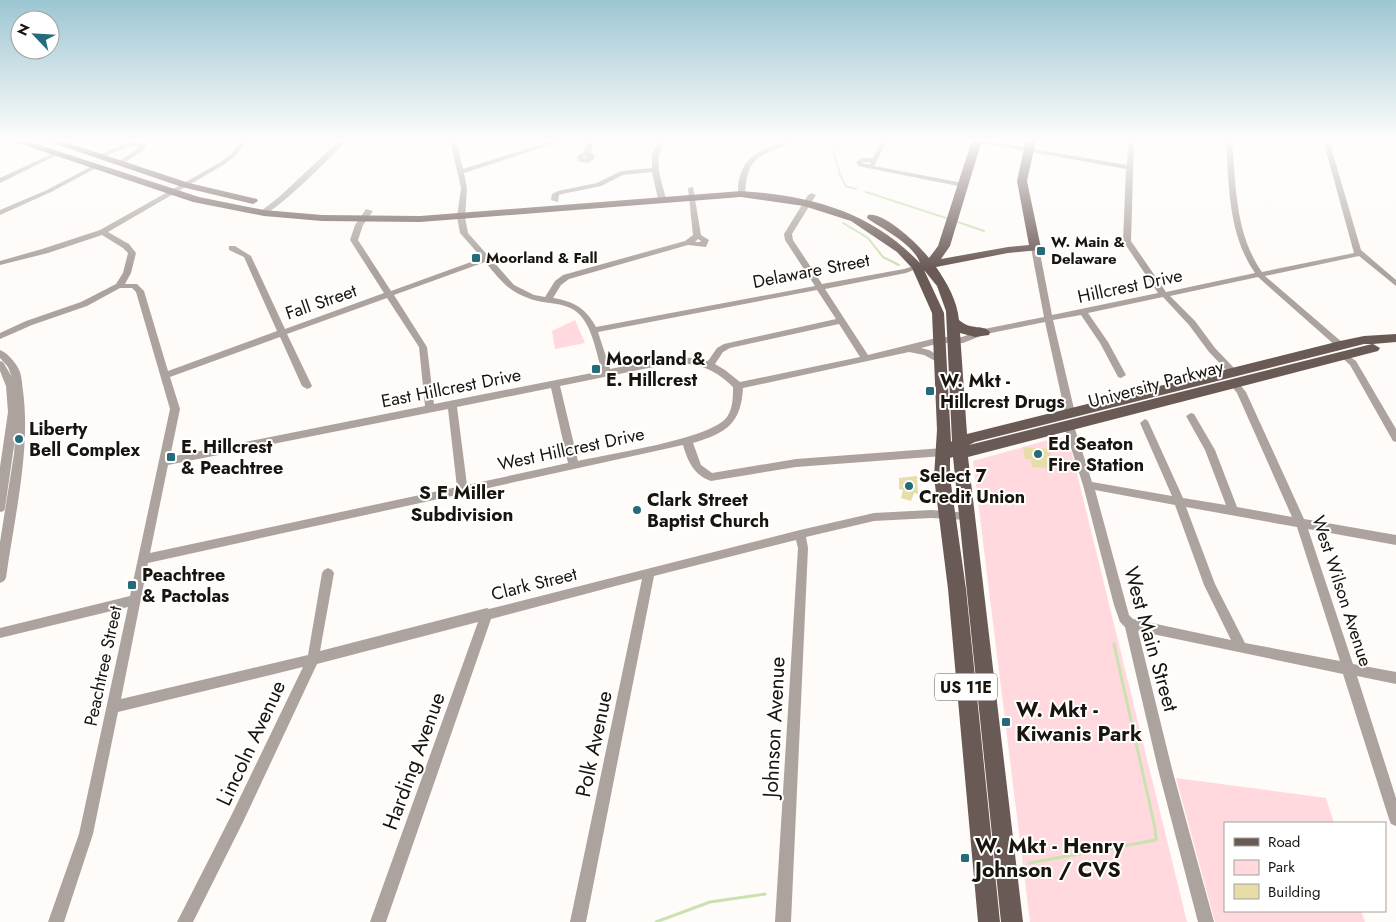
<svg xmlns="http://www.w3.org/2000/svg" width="1396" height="922" viewBox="0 0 1396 922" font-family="Jost,sans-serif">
<rect width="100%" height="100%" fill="#fefbf8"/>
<!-- green -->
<path fill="#ffd9dd" d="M575,320L585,343L555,349L552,331Z
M1055,438L1064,439L1070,445L1187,922H1030L973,461Z
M1176,778L1326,798L1334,823H1225V911H1361L1365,922H1215Z"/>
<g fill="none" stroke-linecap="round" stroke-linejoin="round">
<!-- stream-far1 -->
<path stroke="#cae1b0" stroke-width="2" d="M849,140L833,148L840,175L846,186L856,189
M866,192L949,219
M955,221L984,231
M843,223L868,238L883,257L899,265"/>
<!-- stream -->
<path stroke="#cae1b0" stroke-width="3" d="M1029,863L1156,840L1155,828L1114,644
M656,922L710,902L765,894"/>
</g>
<!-- building -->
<path fill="#e7dda9" d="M1023,447L1050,449L1052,469L1032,467L1031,459H1025Z
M917,476L918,494L914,493L911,501L901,498L903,490L899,489V478Z"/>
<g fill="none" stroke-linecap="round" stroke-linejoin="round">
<!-- street -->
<path fill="#aca39f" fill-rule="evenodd" d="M242,140H248L237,154L225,164L108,232L129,244L136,253L131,273L125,284H137L144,291L168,371L277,331L244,257L229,250V246H235L251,256L285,329L384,293L350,240L355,225L366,209L373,211L363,225L358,240L391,291L482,258L460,233L457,217L461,188L450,140H456L463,169L555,140H565L464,173L467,188L465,217L468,233L514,285L534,295L545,297L555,281L563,275L685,241L693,235L688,188L693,187L701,235L709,240L706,247L688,245L569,279L561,285L553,298C573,301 586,308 596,327L815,286L785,240L784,234L808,195L812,193L816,195L792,234L793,240L822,284L904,269L917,265L921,267L906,273L825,289L868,355L940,337H962L984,329L1044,317L1031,248L1035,246L1039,248L1052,315L1158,293L1123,241L1126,169L966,140H981L1127,165L1128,140H1134L1131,241L1166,292L1255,273C1228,234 1229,186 1226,140H1232C1236,185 1235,234 1262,272L1354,253L1323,140H1329L1361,250L1396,280V286L1359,256L1265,276L1343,343L1344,345L1343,347H1337L1258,277L1170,296L1195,321L1215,348L1236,370L1238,372L1236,374H1230L1209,352L1189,325L1163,297L1088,313L1108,342L1126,375L1121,378L1118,377L1100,343L1081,315L1053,320L1075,413L1070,416L1065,413L1045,322L986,334L963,343H940L921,348L929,350L944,359L945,361L944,363L941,364L924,355L909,352L743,388C741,425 725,433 693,443L701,465L712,473L796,459L943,448L948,452L943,456L796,467L711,481C694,475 688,462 683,445L148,563L121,699L308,655L322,573L324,570L328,568L332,570L334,573L320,651L487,608L489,609L800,530L874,513L931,510L970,513L971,516L970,519L966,520L931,518L874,521L806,537L808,548L791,922H775L798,548L796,540L654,576L586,922H570L642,579L491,619L386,922H370L478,622L317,664L243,822L193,922H177L233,812L303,667L118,712L93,834L64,922H48L79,834L128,607L0,638V628L130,596L170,409L136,292L132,288H120L87,306L32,325L0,339V333L26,321L81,302L116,284L123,273L128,253L123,248L102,235L48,253L0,265V261L42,249L100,230L221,162L233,152ZM698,239L701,241L700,242H695ZM485,262C500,279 506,290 528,298C545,305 566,301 579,314C593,328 596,353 602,371L434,404L427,347L394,295ZM817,290L836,319L724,344L717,348L708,361C675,352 643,363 610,369L598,332ZM387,298L419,347L425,406L170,457L180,409L170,377L280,337L302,386L307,389L310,388L312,386L287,334ZM839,324L860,357L740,382L725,370L715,364L723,352L730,348ZM679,363C702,364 717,371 733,387C733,397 733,408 727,417C711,439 608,454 578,461L560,386L668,364ZM551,388L568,463L467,485L457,407ZM448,409L457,487L150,553L168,465Z
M340,140H347C336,152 273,216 261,215V211L279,197Z
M587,140H593L591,153L593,154L595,158L588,163L578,161L577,156L584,152ZM586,156L588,157L583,158V157Z
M660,140H666C652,159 661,178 666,199L665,201L658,199L652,172L623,175L601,186L562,194L559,195L558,202L551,200L552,194L558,191L597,183L621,171L652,168V154Z
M788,140H797C792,144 785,146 779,148C752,157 747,166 745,194L739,195C737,190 738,182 740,176C746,153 767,148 788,140Z
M882,140H888L874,166L963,183L966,185L963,187L858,166L856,162L862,158H873ZM871,162L870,165L863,163V162Z
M128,142L144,143L147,145L143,151L120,165L117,163L118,162L140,147L129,146L101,158L96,157Z
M54,153L59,154L0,183V178Z
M96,164L99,166L98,167L51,192L0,215V210L47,190Z
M0,350C8,353 17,364 20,372C22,378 22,385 23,391C31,450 14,519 6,578L4,581L0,583V542L14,454L15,439L5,508L4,511L0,512V467L8,412L6,386L0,371V361L3,362L12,377L8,367L0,358Z
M1343,352L1356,361L1396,429V442L1393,441L1350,365L1339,355Z
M1234,380L1237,381L1246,392L1304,519L1396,535V545L1308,529L1353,664L1396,672V684L1357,676L1396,798V826L1391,824L1389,819L1343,674L1138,631L1172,769L1214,922H1198L1158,769L1125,627L1120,622L1114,605L1083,485L1064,426L1069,422L1074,426L1092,482L1172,496L1140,423L1145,419L1148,421L1183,498L1226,505L1205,450L1186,416L1191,413L1194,414L1215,450L1237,507L1292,517L1237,393L1229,383ZM1095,490L1175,505L1204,585L1231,640L1133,619L1129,615ZM1186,507L1297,527L1340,661L1245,643L1215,584Z"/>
<!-- primary -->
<path fill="#6a5a55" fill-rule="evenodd" d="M9,140H24L199,197L264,210L322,215L420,216L741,191C811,196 870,211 920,263C914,245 885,230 868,219L867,217L868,215C884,211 920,246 929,258L938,246L972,140H982L950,246L941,259L1008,247L1029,245L1017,181L1026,140H1036L1027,181L1041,248L1039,250L1008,253L936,267C947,283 957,300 959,320C971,331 984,324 990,332L989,335L975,337L960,333L967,434L1340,341L1364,336L1396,334V342L1373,344L1380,348L1378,351L968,457L1023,922H1001L953,457L950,458V477L966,589L1000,922H978L948,589L934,477L937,430L932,313L912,268L897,252L851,221L804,206L741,197L420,222L322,221L264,216L193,202ZM924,270L937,286L946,311L952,441L951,442L944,313ZM1364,344H1372L969,445L975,442Z
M44,140H59L189,183L257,199L258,201L253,204L182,187Z"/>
</g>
<!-- sky -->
<linearGradient id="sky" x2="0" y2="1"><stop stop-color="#9cc6d2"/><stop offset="0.52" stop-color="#fffdfc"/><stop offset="1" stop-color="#fffdfc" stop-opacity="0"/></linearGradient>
<rect width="1396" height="269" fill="url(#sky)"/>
<!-- markers -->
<g fill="#256b7a" stroke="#fff" stroke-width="2">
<rect x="1036" y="246" width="10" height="10" rx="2.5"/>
<rect x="471" y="253" width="10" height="10" rx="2.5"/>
<rect x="591" y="364" width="10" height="10" rx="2.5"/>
<rect x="925" y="386" width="10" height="10" rx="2.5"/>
<circle cx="19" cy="439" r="5"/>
<circle cx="1038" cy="454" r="5"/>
<rect x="166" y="452" width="10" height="10" rx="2.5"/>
<circle cx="909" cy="486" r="5"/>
<circle cx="637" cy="510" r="5"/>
<rect x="127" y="580" width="10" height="10" rx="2.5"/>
<rect x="1001" y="717" width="10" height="10" rx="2.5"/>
<rect x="960" y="853" width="10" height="10" rx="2.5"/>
</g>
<g text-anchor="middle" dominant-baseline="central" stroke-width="4" stroke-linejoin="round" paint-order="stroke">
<!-- far-poi labels -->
<g font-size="15" font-weight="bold" fill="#18140e" stroke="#fff" text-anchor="start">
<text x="1051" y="242">W. Main &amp;<tspan x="1051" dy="17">Delaware</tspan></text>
<text x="486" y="258">Moorland &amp; Fall</text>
</g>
<!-- shield labels -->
<rect fill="#fff" stroke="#5d5a56" stroke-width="1" x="935" y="673.5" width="62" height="27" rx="4"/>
<g font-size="16" font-weight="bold" fill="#18140e">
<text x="966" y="687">US 11E</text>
</g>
<!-- street labels -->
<g font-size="18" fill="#18140e" stroke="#fff">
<text transform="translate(811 271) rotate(-11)">Delaware Street</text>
<text transform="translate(1130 286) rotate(-12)">Hillcrest Drive</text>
<text transform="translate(321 302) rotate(-19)">Fall Street</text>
<text transform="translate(1156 384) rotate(-15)">University Parkway</text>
<text transform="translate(451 388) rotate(-11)">East Hillcrest Drive</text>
<text transform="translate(571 449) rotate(-12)">West Hillcrest Drive</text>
<text transform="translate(534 584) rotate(-14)">Clark Street</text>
<text transform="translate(1342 591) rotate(72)">West Wilson Avenue</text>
<text transform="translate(103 666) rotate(-78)">Peachtree Street</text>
</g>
<!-- poi labels -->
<g font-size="18" font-weight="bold" fill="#18140e" stroke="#fff" text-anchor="start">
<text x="606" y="359">Moorland &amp;<tspan x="606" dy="21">E. Hillcrest</tspan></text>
<text x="940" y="381">W. Mkt -<tspan x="940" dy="21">Hillcrest Drugs</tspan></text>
<text x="29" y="429">Liberty<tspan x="29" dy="21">Bell Complex</tspan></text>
<text x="1048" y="444">Ed Seaton<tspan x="1048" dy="21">Fire Station</tspan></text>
<text x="181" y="447">E. Hillcrest<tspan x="181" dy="21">&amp; Peachtree</tspan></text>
<text x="919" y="476">Select 7<tspan x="919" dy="21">Credit Union</tspan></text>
<text x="647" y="500">Clark Street<tspan x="647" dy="21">Baptist Church</tspan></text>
<text x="142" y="575">Peachtree<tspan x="142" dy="21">&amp; Pactolas</tspan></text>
</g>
<!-- neighbourhood labels -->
<g font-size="19" font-weight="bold" fill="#18140e" stroke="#fff">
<text x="462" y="492">S E Miller<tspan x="462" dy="22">Subdivision</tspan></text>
</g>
<!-- near-street labels -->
<g font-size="21" fill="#18140e" stroke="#fff">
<text transform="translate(1151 639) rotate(74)">West Main Street</text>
<text transform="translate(774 727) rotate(-87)">Johnson Avenue</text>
<text transform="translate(251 743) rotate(-65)">Lincoln Avenue</text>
<text transform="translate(594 744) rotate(-78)">Polk Avenue</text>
<text transform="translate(414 761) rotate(-70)">Harding Avenue</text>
</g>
<!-- near-poi labels -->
<g font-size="21" font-weight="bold" fill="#18140e" stroke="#fff" text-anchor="start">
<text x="1016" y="710">W. Mkt -<tspan x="1016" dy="24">Kiwanis Park</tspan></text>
<text x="975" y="846">W. Mkt - Henry<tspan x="975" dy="24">Johnson / CVS</tspan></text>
</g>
</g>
<!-- legend -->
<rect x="1224" y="822" width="162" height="90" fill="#ffffff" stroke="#a3a19f"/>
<rect x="1234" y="838" width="25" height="8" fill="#6a5a55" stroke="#a3a19f"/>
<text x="1268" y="847" font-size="15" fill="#18140e">Road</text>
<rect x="1234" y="860" width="25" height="15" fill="#ffd9dd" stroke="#a3a19f"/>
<text x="1268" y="872" font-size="15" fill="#18140e">Park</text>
<rect x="1234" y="884" width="25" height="15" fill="#e7dda9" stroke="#a3a19f"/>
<text x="1268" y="897" font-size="15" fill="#18140e">Building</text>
<!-- north arrow -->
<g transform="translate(35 35) rotate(295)"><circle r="24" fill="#ffffff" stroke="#a3a19f"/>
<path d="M0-4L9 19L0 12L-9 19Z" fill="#256b7a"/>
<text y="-8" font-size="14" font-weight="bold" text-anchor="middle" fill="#18140e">N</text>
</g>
</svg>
